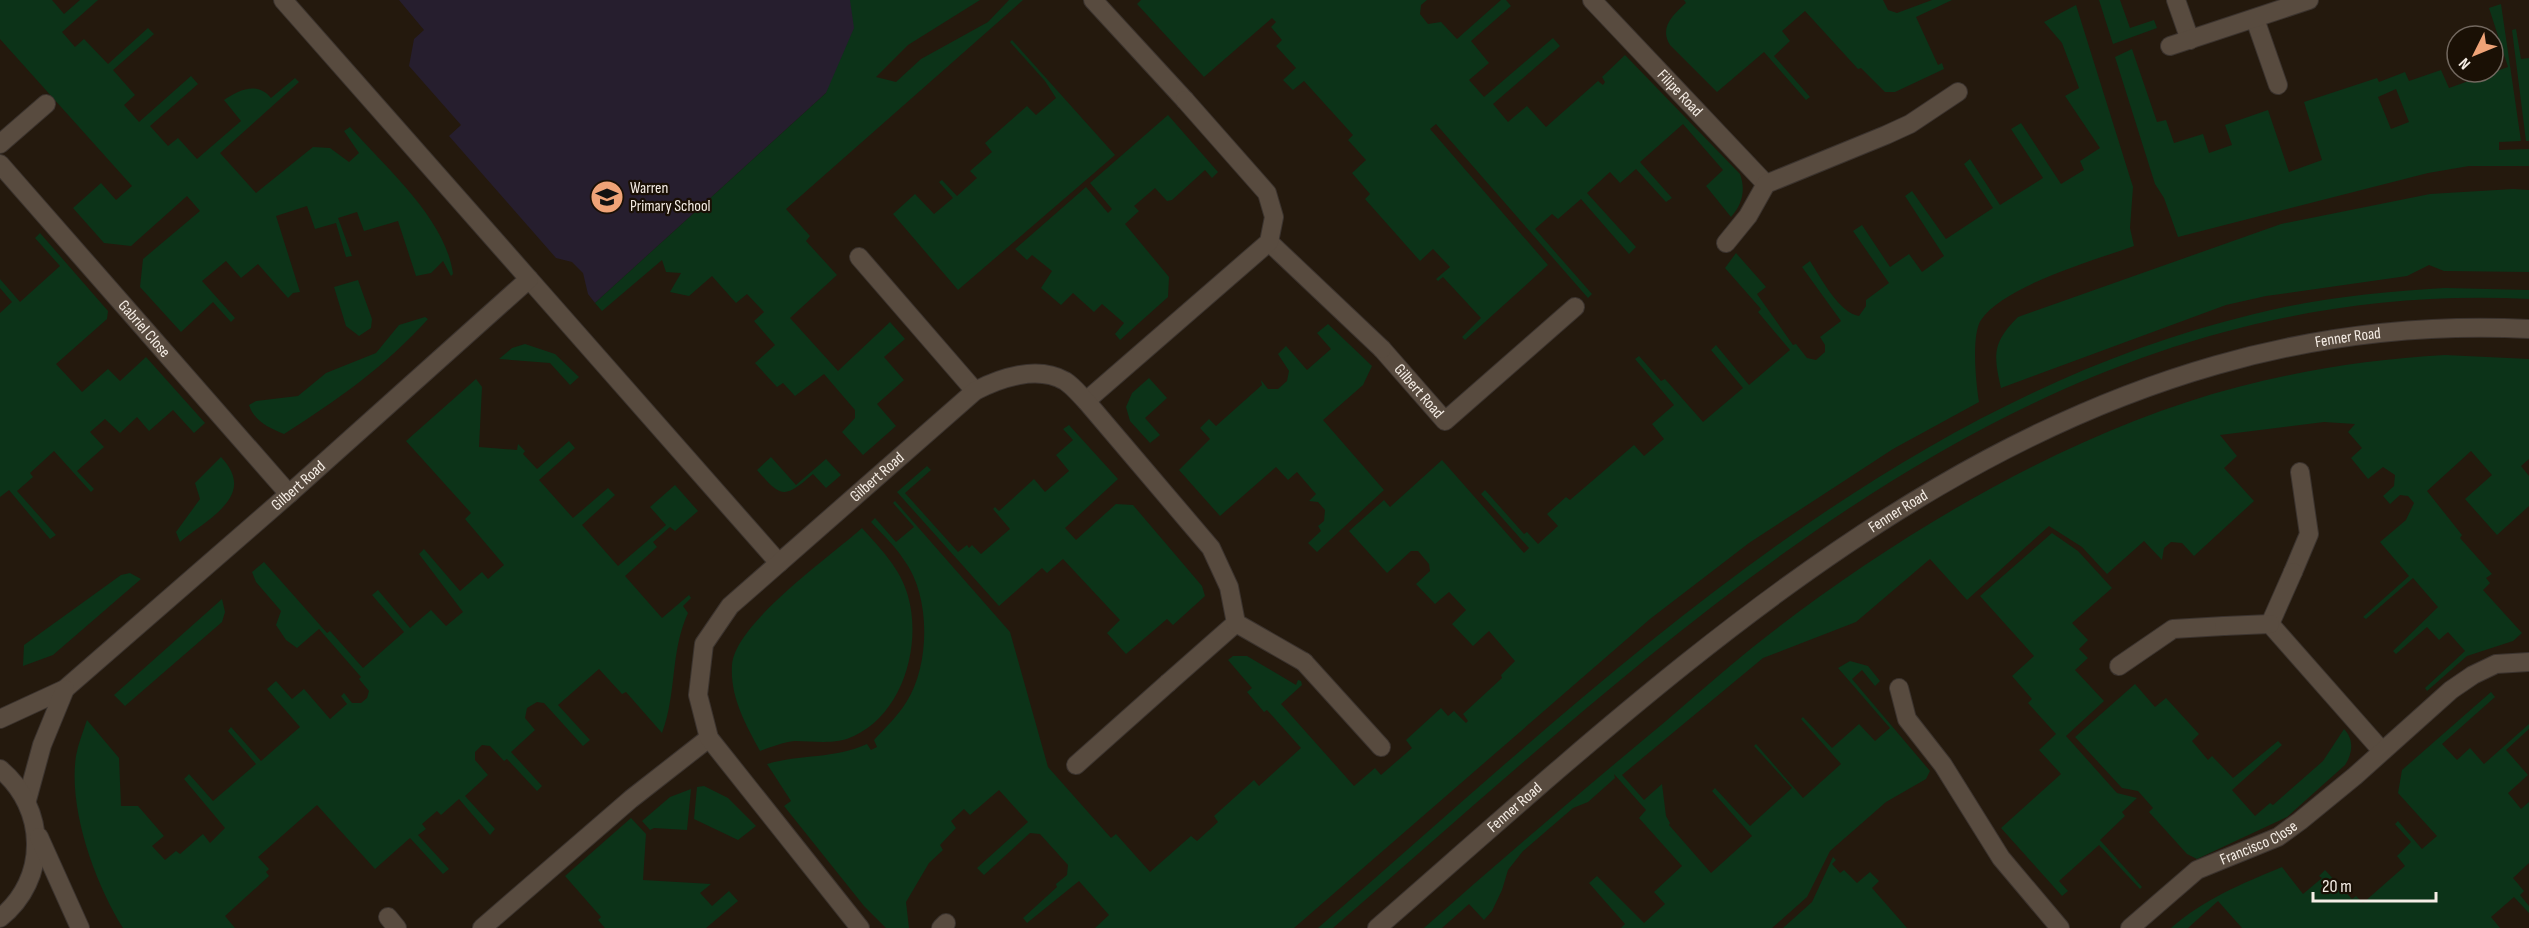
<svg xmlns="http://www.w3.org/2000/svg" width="2529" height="928" viewBox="0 0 2529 928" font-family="'Sofia Sans Condensed',sans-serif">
<rect width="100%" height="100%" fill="#24190d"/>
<!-- education -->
<path fill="#261e2e" d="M399,0H938L826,93L595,303L588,294L583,273L572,262L556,258L449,136L461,125L409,66L414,39L424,30Z"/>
<!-- green -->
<path fill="#0c3318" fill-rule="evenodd" d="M0,0H52L64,14L80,0H98L62,32L75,47L84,39L108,64L148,28L154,34L113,70L135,95L124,105L139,122L191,76L198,84L150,126L168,146L178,138L197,159L241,121L224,100C239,90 257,81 271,98L295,78L299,82L220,153L256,193L313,147L330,148L349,162L359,153L344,131L350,127C385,167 446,219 453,274L451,276L443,261L431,273L416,276L398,221L364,231L357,212L338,218L352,256L346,257L336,223L315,229L307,206L276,216L300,292L293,293L288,298L258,264L241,278L226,261L202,281L235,318L231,322L213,302L181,332L140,287L143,259L200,211L187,196L131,246L104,243L73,208L101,183L116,200L132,186L0,39Z
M850,0H980L908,45L876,77L896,82L921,59L988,22L1009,0H1023L786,209L810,236L806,241L837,275L790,318L838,371L890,322L905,339L884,357L904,380L877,404L896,426L863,455L842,432L855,418V410L824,374L795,396L783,383L777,387L755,363L775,345L754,321L764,312L747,294L736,303L712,276L689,296L670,292L681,273L666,272L662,260L602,311L595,303L826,93L854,28Z
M1141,0H1427L1421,5L1420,14L1428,24L1441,22L1457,39L1501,0H1506L1511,6L1471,41L1489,63L1469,80L1484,97L1553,38L1560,46L1493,104L1508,122L1527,106L1546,127L1598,81L1603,85L1605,82L1602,77L1625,55L1740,174C1746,190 1742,205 1731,217L1706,186L1723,170L1683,124L1640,162L1672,198L1666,202L1636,169L1620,183L1610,172L1587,193L1636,247L1629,254L1581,199L1558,219L1552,214L1535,229L1592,294L1588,298L1436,124L1430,129L1548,265L1465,340L1462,337L1481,318L1443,277L1438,281L1436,279L1450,267L1433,249L1420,261L1365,199L1370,194L1352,173L1366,160L1348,140L1353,135L1304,81L1293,90L1283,80L1296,68L1276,46L1282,40L1271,27L1276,22L1272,18L1204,77L1137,4Z
M1684,0H1883L1888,10L1897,13L1932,0H1952L1916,17L1938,65L1942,63L1944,69L1895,92H1885L1861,68L1858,69L1805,11L1782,31L1790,41L1774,56L1810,97L1806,100L1764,52L1717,92L1670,45C1659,27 1673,15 1686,3Z
M2099,0H2120L2130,28L2154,20L2157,28L2113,44Z
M2501,4L2521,141L2499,142V150L2529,149V166H2469L2428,173L2178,237L2164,198L2155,184L2115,57L2132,49L2157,122L2166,120L2174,143L2203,134L2209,153L2232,145L2225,125L2268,110L2289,172L2322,160L2304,102L2377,78L2379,82L2405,72L2409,81L2441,70L2449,88L2508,67L2489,8ZM2396,89L2409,122L2391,129L2378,97Z
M2076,5L2133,187L2130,228L2134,246C2095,260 2003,286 1981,320C1971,335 1976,384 1979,402L1893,449L1749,543L1650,619L1294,928H1095L1109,915L1079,881L1027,923L1023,918L1057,887L1056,884L1067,875L1068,865L1040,834L1030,833L984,875L977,868L1028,822L999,790L970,815L964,809L951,821L956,828L940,845L943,850L929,863L906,902L909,928H886L864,906L784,806L791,801L767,764C800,754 835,759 867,744L871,750L877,747L874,740C885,728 898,716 907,701C930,664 931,596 904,560C895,546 882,534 871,522L875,518L896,542L914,527L893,503L895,501L1010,632L1048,767L1111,838L1116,834L1150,872L1191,836L1197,841L1218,822L1214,816L1254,780L1259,786L1301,748L1267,710L1264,712L1247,692L1252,688L1228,660L1233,656H1247L1296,685L1298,680L1301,681L1302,685L1281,704L1354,786L1375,768L1381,775L1412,748L1406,740L1441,708L1448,716L1454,711L1466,723L1468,721L1463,714L1502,678L1501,675L1515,661L1489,631L1473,646L1452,624L1466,610L1449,592L1435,604L1416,584L1430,571L1429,564L1418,551H1411L1387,573L1349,531L1384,500L1390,507L1442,460L1524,553L1529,548L1481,494L1485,490L1524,534L1527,532L1538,544L1558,526L1547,514L1566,497L1570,500L1634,445L1644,456L1664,439L1652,424L1674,405L1635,359L1639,356L1661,381L1665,379L1703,422L1743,388L1711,350L1716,345L1749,385L1790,350L1758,312L1761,309L1725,268L1736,253L1766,287L1757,294L1793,345L1796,344L1807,358L1816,360L1825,352V345L1820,337L1841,321L1802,267L1810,261C1821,278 1839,313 1859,316L1866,306V300L1889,283L1853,231L1862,225L1890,267L1909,254L1922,272L1944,256L1905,196L1912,191L1946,239L1993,208L1964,164L1970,159L2000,205L2043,178L2011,129L2021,123L2061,184L2084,170L2080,161L2100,148L2065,96L2079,88L2062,43L2044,22Z
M2516,29L2521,59L2529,58V141H2526L2512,30Z
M1012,40L1115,155L958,290L893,214L915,194L934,214L953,198L939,182L942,180L957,196L977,178L970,171L992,152L985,143L1027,106L1036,115L1056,98L1045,81L1010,42Z
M1168,115L1218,172L1212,178L1205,170L1172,200L1167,201L1155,188L1134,206L1139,211L1125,224L1169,277L1168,297L1120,340L1115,334L1124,323L1102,304L1094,312L1073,293L1061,305L1041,288L1052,271L1032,255L1027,260L1015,249L1086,187L1108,213L1112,209L1090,183Z
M2513,189L2529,190V272L2444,271L2429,265L2407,276L2266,296L2226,305L2001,388C1993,354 1993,342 2018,317L2281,224L2430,194Z
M40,233L108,311L107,319L56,364L82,392L108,369L120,381L146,357L205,423L194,433L173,410L149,431L137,417L120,433L105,419L90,432L104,447L77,471L94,489L91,492L54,451L30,473L33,477L17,491L56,535L50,539L9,490L0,497V313L12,302L0,288V279L20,302L60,266L35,238Z
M358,280L372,319L371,328L359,336L346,326L334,287Z
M2445,288L2529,290V299C2030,275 1682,627 1333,928H1318C1598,685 1882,404 2254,314C2316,298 2381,292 2445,288Z
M425,317L428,319C387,365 336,401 284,434C269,428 254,421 249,405L256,401L298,396L326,373L376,353L399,325Z
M1328,324L1372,366L1363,385L1323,420L1384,490L1317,552L1308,543L1321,531L1318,526L1324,521L1325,510L1318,502L1309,501L1316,494L1297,472L1288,480L1276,467L1220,516L1179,470L1210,439L1200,428L1209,419L1216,426L1262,385L1261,380L1268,389H1278L1287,381L1289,371L1278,354L1286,346L1307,370L1331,349L1317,333Z
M525,344L555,354L579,377L570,385L550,363L499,359L512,348Z
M2445,355L2529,359V459L2521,466L2529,476V506L2497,535L2465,499L2492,475L2471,451L2427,491L2462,535L2460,538L2492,574L2486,578L2490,583L2483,590L2522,633L2513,641L2467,656L2427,691L2425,688L2465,651L2448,632L2439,640L2427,627L2396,654L2393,651L2438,607L2413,578L2366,619L2363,617L2409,576L2380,542L2406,520L2414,503L2408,496L2400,495L2390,504L2383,496L2394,486L2395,475L2383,467L2368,479L2351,458L2362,448L2348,432L2355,424L2324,422L2220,435L2237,456L2224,468L2254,501L2194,556L2182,543L2171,542L2164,548L2162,560L2144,541L2107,574L2082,547L2049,526L1967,600L1930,559L1856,622L1763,658L1622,775L1644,800L1662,784L1666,816L1670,823L1669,825L1711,873L1752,836L1712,791L1715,788L1750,826L1792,788L1754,746L1756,744L1803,798L1841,764L1801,719L1803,717L1832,748L1859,724L1875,741L1890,728L1838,668L1850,661L1868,666L1880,681L1875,686L1862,670L1852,679L1930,771L1926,779L1886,802L1830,851L1807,897L1772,928H1621L1625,924L1589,883L1597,876L1644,923L1665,904L1654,892L1682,866L1639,818L1646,810L1614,774L1615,778L1588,802L1573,808L1523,851L1508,870L1502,890L1492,911L1484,920L1469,904L1442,928H1424C1503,858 1584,789 1666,721C1695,696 1723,671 1753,647C1890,538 2068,431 2238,387C2306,369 2375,359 2445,355Z
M1149,378L1167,398L1145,418L1160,435L1150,443L1130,421L1126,407L1132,393Z
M476,379L482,387L479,447L517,450L518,444L525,451L523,454L537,469L569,441L575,448L539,480L573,518L608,488L615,495L582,525L618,566L666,525L650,507L675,485L698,511L675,531L670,527L653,542L657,547L625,576L662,618L689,595L691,598L683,606L688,613C670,652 677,693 662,733L626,692L622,694L599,669L558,705L590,740L583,746L544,703L537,702L527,708L525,718L535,730L511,752L542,786L537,791L507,759L504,761L490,746L482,745L475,752V760L488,775L465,796L495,829L490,835L459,799L441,815L437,811L422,824L426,829L418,835L449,869L443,874L410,838L375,869L317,805L258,857L269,869L266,872L269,876L225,916L235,928H123C95,883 68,809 76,756C78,744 83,732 87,720L119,758L121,806H138L164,836L152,846L165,860L176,851L180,854L203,834L210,843L225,828L184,779L189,774L213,801L256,764L228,731L231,727L261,761L300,727L267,689L276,681L292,699L304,689L330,719L347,704L341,696L344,693L352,703H361L367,698L369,691L359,679L361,677L319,629L297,648L286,640L276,625L281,611L256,582L252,572L264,562L327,633L330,631L363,668L404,632L372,595L378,590L410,628L431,610L446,626L463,612L419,554L424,549L460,591L482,572L488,579L504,565L465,519L471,513L406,441Z
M1069,425L1118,479L1065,528L1076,540L1116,504L1133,505L1202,586L1205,596L1173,625L1167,619L1126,654L1107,633L1120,620L1063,559L1047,573L1042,568L999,606L897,492L927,466L931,470L905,493L958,552L967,545L969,548L972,545L981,554L1010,529L993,509L995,507L999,511L1034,479L1045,492L1069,471L1056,455L1073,440L1063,429Z
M221,457C258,496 208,518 180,542L176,532L200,499L195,483Z
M771,457L796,485L826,459L841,475L826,488L813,474C785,498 782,499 757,470Z
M862,528C880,548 901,569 908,596C922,645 903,713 854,736C836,745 815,741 795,741C784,742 771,747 760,751C745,723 730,697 732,665C735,623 830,557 862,528Z
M2052,533L2078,551L2112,588L2072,623L2088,640L2079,649L2088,658L2075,670L2104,701L2066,736L2117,793L2137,798L2122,812L2125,816L2100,840L2142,887L2140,889L2099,845L2059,881L2068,891L2062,896L2001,828L2061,774L2039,750L2056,734L2028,703L2032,699L2012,676L2034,656L1980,596Z
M130,573L141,579L53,655L23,666L24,645L121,575Z
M222,599L225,612L222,622L125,706L114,695Z
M2135,684L2155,707L2166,698L2199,734L2192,741L2208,760L2212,756L2233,778L2278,741L2282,745L2232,790L2255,816L2270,803L2273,805L2323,761L2344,729C2354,739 2353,753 2345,765L2287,817L2197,859L2187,854L2149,812L2153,808L2138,791L2122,788L2075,737Z
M2491,692L2495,697L2442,744L2457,760L2470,748L2484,764L2529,724V729L2506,750L2528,775L2508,793L2521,809L2529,802V863L2513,878L2524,891L2520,895L2529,906V913L2514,897L2491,917L2500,928H2242L2218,901L2188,928H2171C2204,899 2241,884 2282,867L2303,894L2322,878L2319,876L2325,870L2352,899L2356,896L2363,903L2405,866L2397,856L2411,842L2395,824L2398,821L2422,849L2437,836L2398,793L2402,770Z
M704,786L728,798L756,826L738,840L694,819L697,787Z
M691,789L687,830L654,828L650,830L642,821L670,797Z
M631,818L646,834L643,880L711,884L700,893L712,906L729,891L738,901L706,928H605L598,920L601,917L565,876Z
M1833,857L1836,860L1832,864L1840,873L1844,870L1857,883L1870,872L1879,881L1872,888L1907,928H1783L1812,902Z"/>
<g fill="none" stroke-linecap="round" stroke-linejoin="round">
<!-- service casing -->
<g stroke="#3b332e" stroke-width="20">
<g id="service">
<path d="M1093,0L1185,100"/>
<path d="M2176,0L2190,40"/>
<path d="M859,257L975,391"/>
<path id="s1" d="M1382,349L1445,421L1575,307"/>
<path d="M2293,572L2309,534L2300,472"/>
<path d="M1304,662L1381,747"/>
<path d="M2119,666L2173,629L2224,626"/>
<path d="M1076,765L1168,683"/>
</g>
</g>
<!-- minor casing -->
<g stroke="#3b332e" stroke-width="20">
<g id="minor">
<path id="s2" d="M1592,0L1766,184"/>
<path d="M2255,19L2278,85"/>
<path d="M2170,46L2309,0"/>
<path d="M0,144L46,104"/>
<path id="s3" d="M0,164L289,494"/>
<path d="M1269,242L1382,349"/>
<path d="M1726,243L1748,216L1766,184L1886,135L1910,124L1958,92"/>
<path d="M529,279L779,563"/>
<path d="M1086,401L1269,242L1274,217L1267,193L1185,100"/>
<path d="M2270,624L2382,751"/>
<path d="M2270,624L2293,572"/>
<path d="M2224,626L2270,624"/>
<path d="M1168,683L1236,623"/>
<path d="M1899,688L1907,719L1943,765L2001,858L2060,928"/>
<path d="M388,917L397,928"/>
<path d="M482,928L631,799L709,738"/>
<path id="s4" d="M860,928L709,738L698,695L704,644L730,606L975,391C1000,378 1037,365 1065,381C1073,386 1080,395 1086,401L1211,548L1229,587L1236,623L1304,662"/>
<path d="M941,928L946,923"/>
<path id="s5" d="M2130,928L2197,870L2278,837L2300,821L2355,776L2451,690L2473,675L2496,664L2529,662"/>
</g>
</g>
<!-- tertiary casing -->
<g stroke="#3b332e" stroke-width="20">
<g id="tertiary">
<path id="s6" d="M0,719L65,689L289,494L529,279L283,0"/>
<path d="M27,800L42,745L65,689"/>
</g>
</g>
<!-- secondary casing -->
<g stroke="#3b332e" stroke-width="20">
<g id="secondary">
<path d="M0,769C47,808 49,879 0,918"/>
<path d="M39,837L80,928"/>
<path id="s7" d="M1377,928C1711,637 2051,305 2529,329"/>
</g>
</g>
<!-- service -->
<use href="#service" stroke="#584b3f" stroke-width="18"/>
<!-- minor -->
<use href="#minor" stroke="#584b3f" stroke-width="18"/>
<!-- tertiary -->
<use href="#tertiary" stroke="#584b3f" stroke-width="18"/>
<!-- secondary -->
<use href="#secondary" stroke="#584b3f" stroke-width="18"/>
</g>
<!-- icons -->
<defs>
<g id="school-disc" transform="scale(1.725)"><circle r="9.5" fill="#efa377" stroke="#1a1005"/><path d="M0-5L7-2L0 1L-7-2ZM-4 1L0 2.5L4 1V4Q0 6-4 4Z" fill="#111"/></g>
</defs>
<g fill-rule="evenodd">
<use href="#school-disc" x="607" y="197"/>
</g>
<g text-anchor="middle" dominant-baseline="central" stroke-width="4.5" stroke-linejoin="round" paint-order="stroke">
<!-- street labels -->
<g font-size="16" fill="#f5ede5" stroke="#1a1005">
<text stroke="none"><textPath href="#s2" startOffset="128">Filipe Road</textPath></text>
<text stroke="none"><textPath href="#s3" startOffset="219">Gabriel Close</textPath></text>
<text stroke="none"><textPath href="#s7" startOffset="1154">Fenner Road</textPath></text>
<text stroke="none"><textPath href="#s1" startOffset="56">Gilbert Road</textPath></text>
<text stroke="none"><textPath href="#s4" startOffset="580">Gilbert Road</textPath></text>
<text stroke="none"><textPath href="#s6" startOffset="381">Gilbert Road</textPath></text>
<text stroke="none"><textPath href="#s7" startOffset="668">Fenner Road</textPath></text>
<text stroke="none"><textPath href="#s7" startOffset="183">Fenner Road</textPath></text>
<text stroke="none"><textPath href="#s5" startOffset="156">Francisco Close</textPath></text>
</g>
<!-- poi labels -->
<g font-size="16" fill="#f5ede5" stroke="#1a1005" text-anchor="start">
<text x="630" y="188">Warren<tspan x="630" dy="18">Primary School</tspan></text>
</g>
</g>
<!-- north arrow -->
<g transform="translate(2475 54) rotate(227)"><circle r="28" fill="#1a1005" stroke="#72685f" stroke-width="1.5"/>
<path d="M0-4.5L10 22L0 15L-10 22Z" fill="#efa377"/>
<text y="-9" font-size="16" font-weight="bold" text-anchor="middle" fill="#f5ede5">N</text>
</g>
<!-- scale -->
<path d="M2313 892v9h123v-9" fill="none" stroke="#f5ede5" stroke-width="3"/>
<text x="2322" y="892" font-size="18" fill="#f5ede5" stroke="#1a1005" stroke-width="4.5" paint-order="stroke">20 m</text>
</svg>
